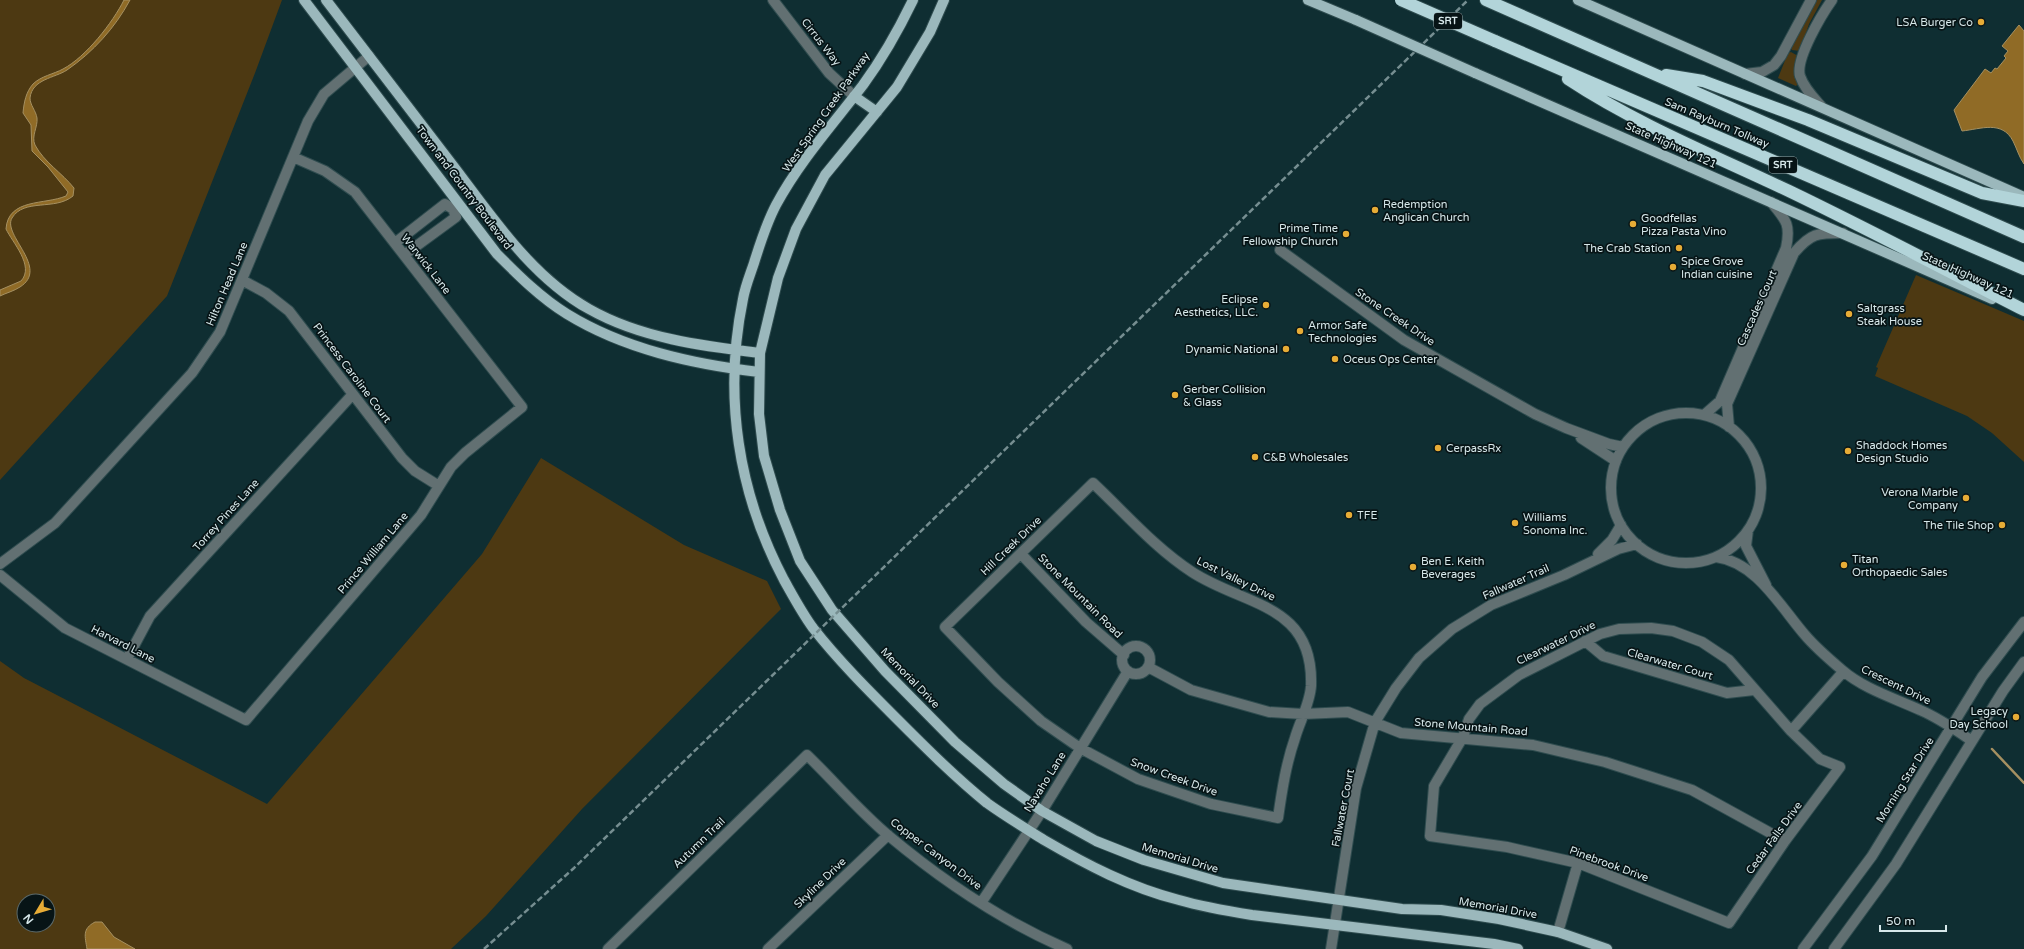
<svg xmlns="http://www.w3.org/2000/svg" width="2024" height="949" viewBox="0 0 2024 949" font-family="'Varela Round',sans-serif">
<rect width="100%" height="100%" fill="#0f2e32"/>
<!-- green -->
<path fill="#4d3912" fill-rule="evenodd" d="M0,0H282L255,73L167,296L0,480Z
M1816,0H1822L1809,24L1800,51L1792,50L1791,48Z
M1791,52L1798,56L1795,66L1798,84L1796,86L1778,78L1788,53Z
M1916,275L2024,321V462L1992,433L1967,416L1875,376L1878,368L1876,367Z
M541,458L684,545L767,581L781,609L582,809L486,916L451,949H0V661L24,678L267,804L482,554ZM24,901H48V925H24Z"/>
<!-- water -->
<path fill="#906b26" stroke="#a59061" d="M124,0H130C115,28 93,52 67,70C55,78 32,79 30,98C30,105 36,111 37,118C38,127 31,136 35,145C44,162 62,173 74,188L73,196C55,211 24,198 12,218C2,235 50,268 20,287C14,291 6,293 0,296V290L21,281C35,266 12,242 6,229C8,198 45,205 66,196L68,192L48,167L32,151L31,125L23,113C24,102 26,92 33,84C41,76 54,74 63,69C86,57 113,22 124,0Z
M2019,25L2024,31V164C2019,157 2017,149 2013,141C2002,120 1981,129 1962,131L1954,110L1985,69L1991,73L1995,68L1997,69L2006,58L2004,56L2008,51L2002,46Z
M95,922H102L114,937L135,949H87C85,936 82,929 95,922Z"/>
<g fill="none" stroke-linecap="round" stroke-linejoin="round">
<!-- stream -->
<path stroke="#a59061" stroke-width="2.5" d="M1992,749L2024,783"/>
<!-- minor casing -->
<g stroke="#2f4c4f" stroke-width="12">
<path id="minor" d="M773,0L829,73L854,96
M1745,74L1762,72L1774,65L1781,56L1811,0
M1821,106C1813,97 1804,88 1800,76C1795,59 1822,14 1832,0
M395,243L445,204L453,209L456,217L404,255
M1280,250L1404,340L1535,414L1566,428L1609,444L1623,447
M242,280L266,293L289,311L402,458L415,471L439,486
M1611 488a75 75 0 1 1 150 0a75 75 0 1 1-150 0Z
M1704,415L1720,401L1786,248C1791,224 1786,220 1771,202
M1729,427L1727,404L1794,253C1811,233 1817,233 1843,233
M1581,438L1616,461
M1093,483C1125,513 1155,548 1192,572C1244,606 1314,603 1311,686C1310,703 1300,721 1295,738C1286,764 1282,790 1278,818L1211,804L1138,779L1080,748L1041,721L998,682L945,627Z
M1748,530L1746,546L1766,585
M1021,554L1086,622L1124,655
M1598,554L1612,540L1621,525
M1716,557C1756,562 1780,606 1805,635C1816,648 1829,659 1842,670C1864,689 1894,698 1920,710C1939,718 1956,730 1972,741
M0,564L55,523L192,373L220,332L308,121L324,94L369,56
M0,575L65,628L246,720L421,515L451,467L465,453L522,407L355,192L325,171L293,157
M1651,628L1673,631L1702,642L1729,660L1791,731L1820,759L1840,767L1785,841L1729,923L1578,863L1507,847L1430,836L1434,786L1463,737L1469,719L1480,704L1519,675L1600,634L1619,629Z
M1585,641L1603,656L1727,693L1754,690
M1122 660a14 14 0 1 1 28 0a14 14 0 1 1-28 0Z
M127,659L150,616L352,395
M1148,667L1191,690L1269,712L1303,714L1348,712L1401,733L1533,745L1605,762L1692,790L1785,841
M1791,731L1843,672
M981,903L1042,811L1128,671
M1558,932L1578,863
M608,949L807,755C834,781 860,812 889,836C943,881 1002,921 1067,949
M768,949L888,835
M1331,949L1356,788L1375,722L1396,688L1419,658L1452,629L1491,605L1564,575L1618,549L1637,544
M1803,949L1872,856L1982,677L2024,622
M1834,949L1896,864L2003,691L2024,662"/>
</g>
<!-- major casing -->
<g stroke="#2f4c4f" stroke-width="12">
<path id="major" d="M304,0L497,254C519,276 541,298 567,314C624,349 692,364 759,372
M326,0C368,54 409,109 451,163C491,215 530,276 589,309C640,338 702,346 760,353
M913,0C899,29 882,59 863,85C833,124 799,162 776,205C766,224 760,244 754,263C750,275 745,287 743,299C723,396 738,493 784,580C793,596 802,613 813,628C838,660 868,690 897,719C926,748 955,777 987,803C1005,816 1025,828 1044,840C1087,865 1131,888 1179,900C1203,907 1227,911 1252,915L1494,944L1518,949
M944,0L930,32L897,87L825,175L796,229L778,278L760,353L759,414L764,456L780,510L800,561L832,610L885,671L955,742L1004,784L1042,811L1096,841L1144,860L1223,883L1402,909L1441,910L1499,919L1558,932L1607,949
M1308,0L1356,20
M1578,0L2024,197
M1475,73L1992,299
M854,96L877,112"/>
</g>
<!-- highway casing -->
<g stroke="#2f4c4f" stroke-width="14">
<path id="highway" d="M1486,0L2024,237
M1495,41L2024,269
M1666,75L1703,81L1808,120L1982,193L2024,201
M1568,79C1636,124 1715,156 1789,191C1868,229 1946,270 2024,310"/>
</g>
<!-- minor -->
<use href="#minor" stroke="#627072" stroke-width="10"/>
<!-- major -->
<use href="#major" stroke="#9bb8bc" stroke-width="10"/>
<!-- highway -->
<use href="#highway" stroke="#b2d4d9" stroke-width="12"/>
<!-- rail -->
<path stroke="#768e91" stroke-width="2.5" stroke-dasharray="6 3" stroke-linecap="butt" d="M484,949L574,868L1468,0"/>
<!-- major-bridge casing -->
<g stroke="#2f4c4f" stroke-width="12" stroke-linecap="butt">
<path id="major-bridge" d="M1356,20L1475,73"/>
</g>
<!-- highway-bridge casing -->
<g stroke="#2f4c4f" stroke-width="14" stroke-linecap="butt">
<path id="highway-bridge" d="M1401,0L1495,41"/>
</g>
<!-- major-bridge -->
<use href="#major-bridge" stroke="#9bb8bc" stroke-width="10"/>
<!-- highway-bridge -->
<use href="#highway-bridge" stroke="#b2d4d9" stroke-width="12"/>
</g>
<!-- markers -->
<g fill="#e7ac36" stroke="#071416" stroke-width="1.5">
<circle cx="1981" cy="22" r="4"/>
<circle cx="1375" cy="210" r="4"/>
<circle cx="1633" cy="224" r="4"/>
<circle cx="1346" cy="234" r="4"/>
<circle cx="1679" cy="248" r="4"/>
<circle cx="1673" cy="267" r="4"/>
<circle cx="1266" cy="305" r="4"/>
<circle cx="1849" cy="314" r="4"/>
<circle cx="1300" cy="331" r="4"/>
<circle cx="1286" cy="349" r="4"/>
<circle cx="1335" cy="359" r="4"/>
<circle cx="1175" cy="395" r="4"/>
<circle cx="1438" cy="448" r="4"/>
<circle cx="1848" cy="451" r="4"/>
<circle cx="1255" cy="457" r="4"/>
<circle cx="1966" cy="498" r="4"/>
<circle cx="1349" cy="515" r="4"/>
<circle cx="1515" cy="523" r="4"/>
<circle cx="2002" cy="525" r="4"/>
<circle cx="1844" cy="565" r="4"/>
<circle cx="1413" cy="567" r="4"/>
<circle cx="2016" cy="717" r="4"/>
</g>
<g text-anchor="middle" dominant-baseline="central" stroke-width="3.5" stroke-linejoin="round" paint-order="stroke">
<!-- shield labels -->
<g fill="#071416" stroke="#99a8aa" stroke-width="1">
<rect x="1434" y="13" width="28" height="16" rx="3"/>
<rect x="1769" y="157" width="28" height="16" rx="3"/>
</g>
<g font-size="10" font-weight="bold" fill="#d7e8ea">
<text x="1448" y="21">SRT</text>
<text x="1783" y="165">SRT</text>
</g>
<!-- poi labels -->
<g font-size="11" fill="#d7e8ea" stroke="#071416" text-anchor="start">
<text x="1973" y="22" text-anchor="end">LSA Burger Co</text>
<text x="1383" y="204">Redemption<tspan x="1383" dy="13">Anglican Church</tspan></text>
<text x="1641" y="218">Goodfellas<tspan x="1641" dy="13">Pizza Pasta Vino</tspan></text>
<text x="1338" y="228" text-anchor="end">Prime Time<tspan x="1338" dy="13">Fellowship Church</tspan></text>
<text x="1671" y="248" text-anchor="end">The Crab Station</text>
<text x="1681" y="261">Spice Grove<tspan x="1681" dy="13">Indian cuisine</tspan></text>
<text x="1258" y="299" text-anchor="end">Eclipse<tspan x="1258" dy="13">Aesthetics, LLC.</tspan></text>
<text x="1857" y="308">Saltgrass<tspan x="1857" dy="13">Steak House</tspan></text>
<text x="1308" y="325">Armor Safe<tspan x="1308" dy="13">Technologies</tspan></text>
<text x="1278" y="349" text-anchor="end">Dynamic National</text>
<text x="1343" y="359">Oceus Ops Center</text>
<text x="1183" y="389">Gerber Collision<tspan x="1183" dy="13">&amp; Glass</tspan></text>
<text x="1856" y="445">Shaddock Homes<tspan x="1856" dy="13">Design Studio</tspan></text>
<text x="1446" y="448">CerpassRx</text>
<text x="1263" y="457">C&amp;B Wholesales</text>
<text x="1958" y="492" text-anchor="end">Verona Marble<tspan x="1958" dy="13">Company</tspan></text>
<text x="1357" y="515">TFE</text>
<text x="1523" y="517">Williams<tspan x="1523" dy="13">Sonoma Inc.</tspan></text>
<text x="1994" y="525" text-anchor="end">The Tile Shop</text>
<text x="1852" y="559">Titan<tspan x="1852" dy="13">Orthopaedic Sales</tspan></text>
<text x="1421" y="561">Ben E. Keith<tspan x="1421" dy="13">Beverages</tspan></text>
<text x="2008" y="711" text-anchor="end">Legacy<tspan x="2008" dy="13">Day School</tspan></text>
</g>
<!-- street labels -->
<g font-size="11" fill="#d7e8ea" stroke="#071416">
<text transform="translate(821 42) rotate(52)">Cirrus Way</text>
<text transform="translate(826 112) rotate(-55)">West Spring Creek Parkway</text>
<text transform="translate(1717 123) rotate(23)">Sam Rayburn Tollway</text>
<text transform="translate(1671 145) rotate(24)">State Highway 121</text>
<text transform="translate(464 188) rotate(53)">Town and Country Boulevard</text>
<text transform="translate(426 264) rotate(52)">Warwick Lane</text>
<text transform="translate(1968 275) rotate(24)">State Highway 121</text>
<text transform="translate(227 284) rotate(-67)">Hilton Head Lane</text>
<text transform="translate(1757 308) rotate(-66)">Cascades Court</text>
<text transform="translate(1395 317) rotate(34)">Stone Creek Drive</text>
<text transform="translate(352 373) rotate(53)">Princess Caroline Court</text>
<text transform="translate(226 515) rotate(-48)">Torrey Pines Lane</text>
<text transform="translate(1011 546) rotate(-44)">Hill Creek Drive</text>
<text transform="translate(373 553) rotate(-50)">Prince William Lane</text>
<text transform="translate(1236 579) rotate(26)">Lost Valley Drive</text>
<text transform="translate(1516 582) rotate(-24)">Fallwater Trail</text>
<text transform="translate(1080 596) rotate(45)">Stone Mountain Road</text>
<text transform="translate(1556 643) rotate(-26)">Clearwater Drive</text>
<text transform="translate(123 644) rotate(27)">Harvard Lane</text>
<text transform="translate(1670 664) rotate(16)">Clearwater Court</text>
<text transform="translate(910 678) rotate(46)">Memorial Drive</text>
<text transform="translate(1896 685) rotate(26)">Crescent Drive</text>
<text transform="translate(1471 727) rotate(5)">Stone Mountain Road</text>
<text transform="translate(1174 777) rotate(20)">Snow Creek Drive</text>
<text transform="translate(1905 780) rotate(-58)">Morning Star Drive</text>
<text transform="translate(1045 782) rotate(-58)">Navaho Lane</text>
<text transform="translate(1343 808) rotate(-79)">Fallwater Court</text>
<text transform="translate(1774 838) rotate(-54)">Cedar Falls Drive</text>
<text transform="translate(699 843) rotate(-44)">Autumn Trail</text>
<text transform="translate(936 854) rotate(37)">Copper Canyon Drive</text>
<text transform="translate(1180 858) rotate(17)">Memorial Drive</text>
<text transform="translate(1609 864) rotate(20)">Pinebrook Drive</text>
<text transform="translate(820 883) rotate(-44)">Skyline Drive</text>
<text transform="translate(1498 908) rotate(10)">Memorial Drive</text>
</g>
</g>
<!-- north arrow -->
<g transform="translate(36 913) rotate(232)"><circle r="19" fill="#071416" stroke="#5a696b"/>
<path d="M0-3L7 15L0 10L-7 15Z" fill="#e7ac36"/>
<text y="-6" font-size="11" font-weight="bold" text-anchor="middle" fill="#d7e8ea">N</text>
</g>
<!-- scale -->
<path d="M1880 925v6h66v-6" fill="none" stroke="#d7e8ea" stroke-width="2"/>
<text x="1886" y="925" font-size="12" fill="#d7e8ea" stroke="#071416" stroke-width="3" paint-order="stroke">50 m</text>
</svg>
